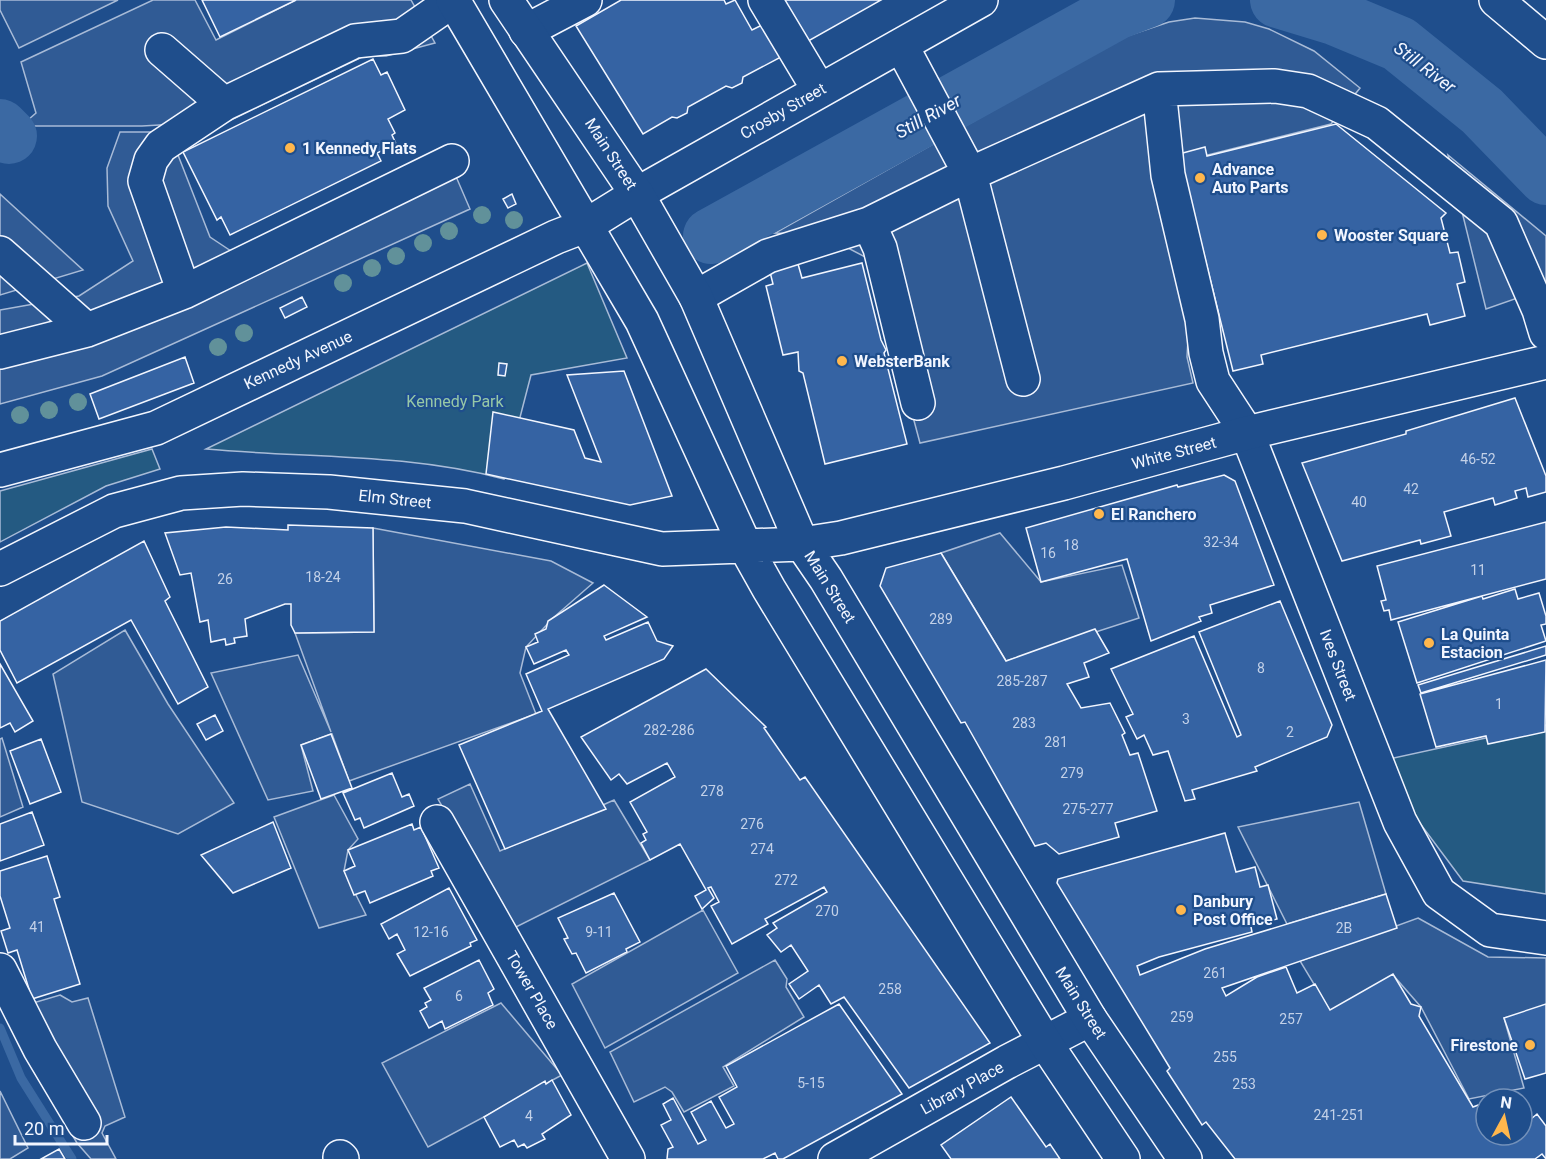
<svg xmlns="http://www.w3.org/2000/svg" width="1546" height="1159" viewBox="0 0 1546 1159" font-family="Roboto,sans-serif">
<rect width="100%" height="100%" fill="#1f4e8c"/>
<!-- green -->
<path fill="#245a82" stroke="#a8bbd7" stroke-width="1.5" d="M587,263L627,358L531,375L504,479C406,453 305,458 206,449Z
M152,449L160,469L106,486L0,542V491Z
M1546,725V894L1463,881L1410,810L1389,759Z"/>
<!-- parking -->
<path fill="#305b95" stroke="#a8bbd7" stroke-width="1.5" d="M0,0H118L19,48L0,10Z
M153,0H195L216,40L296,0H411L435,43L386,56H364L229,121L142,126H21L36,113L21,62Z
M1195,18L1245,22L1269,29L1314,51L1360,88L1331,124L1152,169L1189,322L1187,357L1193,383L920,443L871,260L823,235L775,233L1121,38L1169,22Z
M120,132H169L210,237L234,253L445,151L470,209L102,376L0,404V310L79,296L133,261L108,206L107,168Z
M1448,155L1546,236V288L1486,309Z
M0,194L83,270L0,295Z
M373,528L551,561L593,583L553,618L526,647L520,673L536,714L349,781L332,734L301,745L313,791L268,800L211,673L298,655L331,732L295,633L374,632Z
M1000,533L1041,582L1122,565L1139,618L1006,661L941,553Z
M125,630L168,704L234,803L178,834L82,802L53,674Z
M2,738L23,807L0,817V739Z
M470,784L500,851L614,800L650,860L512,929L438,799Z
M334,795L358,839L348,850L344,871L366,915L319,928L274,817Z
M1359,802L1386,894L1287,924L1238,827Z
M703,910L738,973L605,1048L572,984Z
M1418,918L1488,957L1546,958V1008L1504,1018L1524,1088L1469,1099L1421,1007L1393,975L1332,1014L1300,961Z
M775,960L787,979L786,987L804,1017L723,1067L734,1086L684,1112L672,1092L665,1087L634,1102L610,1052Z
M60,995L72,1002L88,998L125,1117L105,1126L102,1133L116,1159H91L77,1143L23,1052L6,1011Z
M501,1003L562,1075L428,1147L382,1063Z
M0,1091L28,1148L10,1159H0Z"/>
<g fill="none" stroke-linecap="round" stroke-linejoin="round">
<!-- stream -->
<path stroke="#3b69a3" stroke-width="9" d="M0,1028L21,1078L72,1159"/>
<!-- river -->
<path stroke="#3b69a3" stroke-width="56" d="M1278,0L1334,17L1399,44L1482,111L1546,177
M0,127L9,136
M711,236L1116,12L1147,0"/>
</g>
<!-- building -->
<path fill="#3563a3" stroke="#f2f6ff" stroke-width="1.5" d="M202,0H296L220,37Z
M621,0H724L726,4L735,0L752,30L762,25L781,57L743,77L742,83L732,88L726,86L688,107L687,113L677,118L672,117L643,134L576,26Z
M778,0H881L803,44Z
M373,59L381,75L387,72L405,110L388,119L395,133L392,135L396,144L377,153L381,161L230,235L221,217L217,220L183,152Z
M1336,124L1446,213L1441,218L1450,253L1458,252L1465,282L1457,284L1465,316L1430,325L1427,314L1261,355L1263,364L1233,371L1179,154L1205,147L1207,156Z
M512,194L516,204L508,208L503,199Z
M796,257L802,278L862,263L881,340L886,350L884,353L907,444L825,464L803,373L799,371L798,352L783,355L766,286L773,284L768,264Z
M302,297L307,307L285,318L280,308Z
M185,357L194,383L99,419L90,394Z
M499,363L507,364L505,376L498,375Z
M624,371L672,496L630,505L486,474L493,412L574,430L585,458L601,462L567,375Z
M1515,398L1546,476V492L1528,497L1526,488L1515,491L1517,498L1495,505L1493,498L1444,512L1451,536L1421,544L1420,540L1342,561L1302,463L1406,434V431Z
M1224,475L1235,481L1274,585L1210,605L1212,613L1199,617L1201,621L1151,641L1127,559L1041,582L1026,528L1177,485L1178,487Z
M1546,522V579L1391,620L1389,610L1384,611L1381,601L1386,600L1377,566Z
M288,525L373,528L374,632L295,633L291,625V604H285L245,619L247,636L234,638L235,643L226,645L225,639L211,642L208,620L200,622L191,573L180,575L165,533L226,527L288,530Z
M144,541L170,597L165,601L208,687L178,704L131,620L17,683L0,650V621Z
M941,553L1006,661L1095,629L1109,653L1084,663L1089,677L1067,684L1081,708L1110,703L1125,733L1122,735L1130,755L1138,753L1157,811L1115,823L1119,837L1059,854L1046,843L1035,846L965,722L961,723L880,586L886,568Z
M604,585L647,617L604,636L606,640L648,622L657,641L673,646L664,659L548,709L606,809L505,849L459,745L542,711L526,674L569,655L566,650L534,664L526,647L538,642L535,634L546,629L548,621Z
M1515,589L1518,599L1539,593L1546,616V624L1541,625L1546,641L1417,683L1398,622L1482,596L1483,599Z
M1280,601L1332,725L1327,737L1255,767L1257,771L1192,790L1195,799L1185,801L1168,751L1153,755L1144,735L1137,739L1126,717L1133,714L1111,669L1194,636L1237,737L1241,735L1199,632Z
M1546,646V655L1421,693L1418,685Z
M1546,660L1545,732L1488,744L1486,736L1436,747L1420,694Z
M0,664L33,721L15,732L10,723L0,728Z
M706,669L766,727L764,728L800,780L805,777L990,1043L909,1088L844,997L831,1004L819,985L799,999L789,984L808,971L791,945L781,952L767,935L777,928L773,923L827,892L824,887L765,919L768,924L732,944L711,906L719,902L711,887L708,888L714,898L702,909L695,896L706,890L680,844L650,860L641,843L646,840L643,834L647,832L630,802L675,777L667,763L627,784L619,774L611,780L581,737Z
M215,715L223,731L206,740L197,724Z
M331,734L352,788L321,799L301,745Z
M41,739L61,792L30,804L10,751Z
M392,773L402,797L409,794L414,806L364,828L360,818L355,820L343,793Z
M32,812L44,845L0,861V824Z
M273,822L291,868L233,893L201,855Z
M412,824L414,830L421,827L439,868L431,871L433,876L370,903L365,891L354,895L344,871L355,866L348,850Z
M1225,833L1236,872L1255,867L1260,887L1268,885L1277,919L1256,924L1255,920L1250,922L1252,932L1159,957L1137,966L1140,975L1205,949L1386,894L1397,928L1222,988L1226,996L1257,977L1286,967L1297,993L1315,984L1330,1010L1393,974L1411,1004L1421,1007L1419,1016L1473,1107L1486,1102V1135H1522L1523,1107L1531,1119L1537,1114L1546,1126V1159L1542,1154L1535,1159H1235L1206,1122L1202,1125L1167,1071L1170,1068L1057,883L1058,879Z
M47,856L60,897L54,899L80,984L32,999L17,950L8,953L1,931L10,928L0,896V871Z
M449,888L477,940L470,943L471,946L410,976L397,954L405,950L397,934L389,939L381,924Z
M614,893L640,942L626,949L627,952L586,973L576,953L572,954L564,939L568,938L558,918Z
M479,960L494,989L488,993L493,1005L445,1029L442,1021L429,1028L420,1011L427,1007L425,1003L431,1000L424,988Z
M839,1004L902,1094L783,1159H778L775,1153L763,1159H667L668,1149L673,1147L661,1125L671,1120L663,1104L673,1098L698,1144L706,1140L691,1112L711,1101L726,1128L734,1124L719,1097L737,1087L726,1066Z
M1546,1004V1073L1525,1079L1504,1018Z
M552,1080L571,1115L542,1134L545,1139L527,1148L524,1144L518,1147L514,1140L500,1147L484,1117L545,1081L546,1084Z
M1011,1097L1046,1147L1050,1144L1060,1159H951L941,1145Z
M59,1149L65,1159H41Z"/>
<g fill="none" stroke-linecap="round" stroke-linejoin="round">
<!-- minor casing -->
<g stroke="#f2f6ff" stroke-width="36">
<path id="minor" d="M765,0L819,90
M1496,0L1546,42
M526,31L585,0
M901,45L970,174L1023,379
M162,50L224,104
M1159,89L1168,175L1202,319L1206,353L1213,381L1247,433L1400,822L1439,893L1490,930L1546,938
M637,194L981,0
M869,224L880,248L918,403
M0,253L87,330
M184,292L145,181L151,160L161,146L224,104L355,41L402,36L454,0
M696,297L768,256L869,224L970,174L1159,89L1275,86L1308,91L1377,123L1501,223L1539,310L1546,333
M0,352L87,330L184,292L452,161
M437,822L628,1159
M0,970L40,1049L84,1123
M340,1157L342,1159
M835,1159L1007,1062L1090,1019"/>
</g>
<!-- major casing -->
<g stroke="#f2f6ff" stroke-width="36">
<path id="major" d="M453,0L642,321L746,548L769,589L1046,1044L1123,1159
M506,0L637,194L696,297L802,544L826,579L1090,1019L1185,1159
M0,470L156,428L556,237L587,225L637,194
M0,569L114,511L181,493L243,489L329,492L465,506L662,549L802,544L841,538L1064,483L1247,433L1546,362"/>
</g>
<!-- minor -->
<use href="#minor" stroke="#1f4e8c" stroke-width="33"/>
<!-- major -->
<use href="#major" stroke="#1f4e8c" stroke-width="33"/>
</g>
<!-- trees -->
<g fill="#61919a">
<circle cx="482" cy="215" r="9"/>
<circle cx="514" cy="220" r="9"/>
<circle cx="449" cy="231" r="9"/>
<circle cx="423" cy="243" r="9"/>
<circle cx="396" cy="256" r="9"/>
<circle cx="372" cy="268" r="9"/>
<circle cx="343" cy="283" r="9"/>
<circle cx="244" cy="333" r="9"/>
<circle cx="218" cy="347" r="9"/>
<circle cx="78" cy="402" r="9"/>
<circle cx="49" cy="410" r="9"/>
<circle cx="20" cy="415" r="9"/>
</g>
<!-- markers -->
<g fill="#ffb74d" stroke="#1f4e8c" stroke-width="2">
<circle cx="290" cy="148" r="6"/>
<circle cx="1200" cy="178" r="6"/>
<circle cx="1322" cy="235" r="6"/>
<circle cx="842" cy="361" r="6"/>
<circle cx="1099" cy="514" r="6"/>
<circle cx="1429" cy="643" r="6"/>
<circle cx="1181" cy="910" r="6"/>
<circle cx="1530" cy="1045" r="6"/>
</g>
<g text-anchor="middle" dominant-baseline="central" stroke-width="4.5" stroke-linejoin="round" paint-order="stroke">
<!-- number labels -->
<g font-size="14" fill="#c3d1e8">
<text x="1478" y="459">46-52</text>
<text x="1411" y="489">42</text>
<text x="1359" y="502">40</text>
<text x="1221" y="542">32-34</text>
<text x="1071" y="545">18</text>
<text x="1048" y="553">16</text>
<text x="1478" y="570">11</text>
<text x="323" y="577">18-24</text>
<text x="225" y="579">26</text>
<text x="941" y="619">289</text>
<text x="1261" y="668">8</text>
<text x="1022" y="681">285-287</text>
<text x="1499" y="704">1</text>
<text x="1186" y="719">3</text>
<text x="1024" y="723">283</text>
<text x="669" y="730">282-286</text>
<text x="1290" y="732">2</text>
<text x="1056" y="742">281</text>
<text x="1072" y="773">279</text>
<text x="712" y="791">278</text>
<text x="1088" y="809">275-277</text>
<text x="752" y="824">276</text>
<text x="762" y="849">274</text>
<text x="786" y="880">272</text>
<text x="827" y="911">270</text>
<text x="37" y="927">41</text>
<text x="1344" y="928">2B</text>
<text x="431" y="932">12-16</text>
<text x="599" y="932">9-11</text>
<text x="1215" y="973">261</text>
<text x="890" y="989">258</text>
<text x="459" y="996">6</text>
<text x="1182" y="1017">259</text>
<text x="1291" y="1019">257</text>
<text x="1225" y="1057">255</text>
<text x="811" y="1083">5-15</text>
<text x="1244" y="1084">253</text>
<text x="1339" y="1115">241-251</text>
<text x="529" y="1116">4</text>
</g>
<!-- street labels -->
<g font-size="16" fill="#f2f6ff" stroke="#1f4e8c">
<text transform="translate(783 111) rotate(-30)">Crosby Street</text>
<text transform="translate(611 154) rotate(57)">Main Street</text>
<text transform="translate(298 360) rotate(-25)">Kennedy Avenue</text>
<text transform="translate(1174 453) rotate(-15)">White Street</text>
<text transform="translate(395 499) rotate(6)">Elm Street</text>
<text transform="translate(830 587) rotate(58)">Main Street</text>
<text transform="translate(1338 665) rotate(69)">Ives Street</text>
<text transform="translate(532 990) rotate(60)">Tower Place</text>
<text transform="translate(1081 1003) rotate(58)">Main Street</text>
<text transform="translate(962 1088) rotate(-29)">Library Place</text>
</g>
<!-- poi labels -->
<g font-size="16" font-weight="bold" fill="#f2f6ff" stroke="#1f4e8c" text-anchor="start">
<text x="302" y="148">1 Kennedy Flats</text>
<text x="1212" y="169">Advance<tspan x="1212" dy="18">Auto Parts</tspan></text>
<text x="1334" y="235">Wooster Square</text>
<text x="854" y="361">WebsterBank</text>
<text x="1111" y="514">El Ranchero</text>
<text x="1441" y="634">La Quinta<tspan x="1441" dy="18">Estacion</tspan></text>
<text x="1193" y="901">Danbury<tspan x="1193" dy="18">Post Office</tspan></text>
<text x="1518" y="1045" text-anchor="end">Firestone</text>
</g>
<!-- park labels -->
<g font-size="16" fill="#97c8a6" stroke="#1f4e8c">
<text x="455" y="401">Kennedy Park</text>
</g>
<!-- water labels -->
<g font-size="18" font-style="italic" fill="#f2f6ff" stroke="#1f4e8c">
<text transform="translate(1425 67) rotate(37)">Still River</text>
<text transform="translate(928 116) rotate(-29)">Still River</text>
</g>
</g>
<!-- north arrow -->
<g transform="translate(1504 1117) rotate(8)"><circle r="28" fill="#1f4e8c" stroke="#7391ba" stroke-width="1.5"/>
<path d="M0-4.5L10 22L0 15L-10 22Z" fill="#ffb74d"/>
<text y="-9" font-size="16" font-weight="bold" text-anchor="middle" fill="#f2f6ff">N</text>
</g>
<!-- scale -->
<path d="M15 1135v9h92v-9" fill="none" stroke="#f2f6ff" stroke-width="3"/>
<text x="24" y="1135" font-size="18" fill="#f2f6ff" stroke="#1f4e8c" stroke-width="4.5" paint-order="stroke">20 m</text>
</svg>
